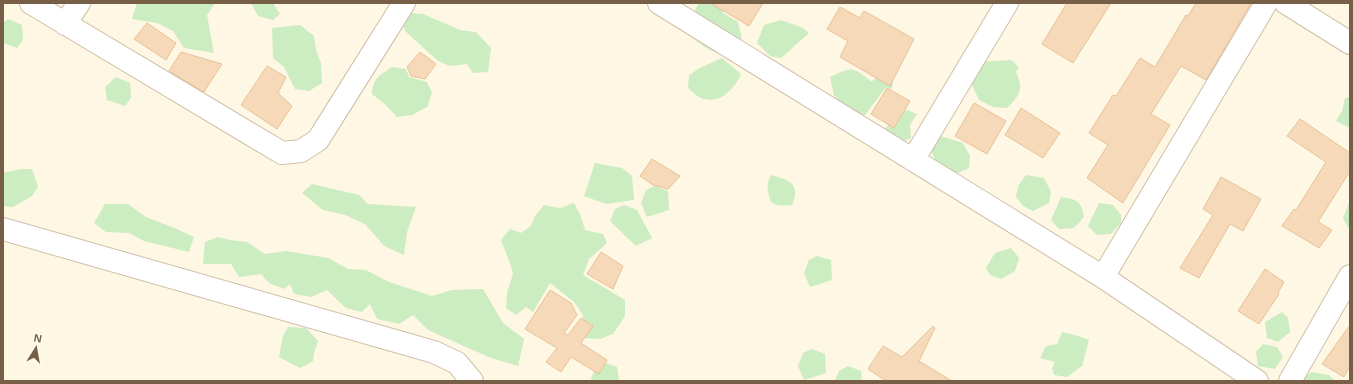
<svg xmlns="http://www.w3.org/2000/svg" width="1353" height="384" viewBox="0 0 1353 384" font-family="Arial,sans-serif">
<rect width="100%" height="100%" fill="#fef7e3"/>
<!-- green -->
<path fill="#ccecc1" d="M137,3H215L207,15L214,53L184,48L173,31L157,23L132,19Z
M251,3H273L280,14L273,20L258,16Z
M699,3H726L723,13L738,22L742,39C739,42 736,48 732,51C718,61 696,41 686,31L692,15Z
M409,13L423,14L460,30L476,32L491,48L488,72L473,73L467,64L450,66L438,61L405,31L402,19Z
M8,19L22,25L23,40L17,48L3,43V23Z
M781,20L803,28L809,33L781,58L770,56L757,43L764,25Z
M300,25L314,36L316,50L321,63L322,83L309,91L295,89L284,67L273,58L272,28Z
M722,58L741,74C734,89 722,103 704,99C699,98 692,92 688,88L689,75L700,68Z
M1011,60L1019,67L1016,72C1024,91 1020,94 1007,108L993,107L979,100L972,85L979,62Z
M392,67L406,69L409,77L427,82L432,93L427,107L412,115L397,117L386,105L372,94C373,78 379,76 392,67Z
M883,68L893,80L892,89L886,87L866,114L861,118L845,107L834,95L830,77C854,66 852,67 872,82Z
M116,77L130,83L131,98L125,106L107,100L105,87Z
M1350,97V128L1336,121L1342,111L1345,98Z
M907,110L917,114L910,125L911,138L901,142L879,130L887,127L894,112Z
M937,135L963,143L970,156L969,168L952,176L936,162L929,145Z
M595,163L622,168L632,176L634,200L606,204L584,196Z
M21,169H32L38,187L32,196L13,207L3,206V173Z
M771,175C789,180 801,183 792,205C777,206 770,207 768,191C767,184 768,181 771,175Z
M1026,175L1044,178L1051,192L1049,203L1033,211L1023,206L1016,197L1018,186Z
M312,184L359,195L368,204L416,207L407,232L404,255L384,246L365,224L345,215L323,210L302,193Z
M655,186L668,191L669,210L647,217L641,203L646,190Z
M1061,197C1076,199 1082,201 1084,217L1074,228L1059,229L1051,220Z
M574,203L580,214L585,230L603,234L607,243L589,259L583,275L625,300V316L613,334L600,339L584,338L583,315L574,302L550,283L533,312L526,307L516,315L506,308L507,293L513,274L511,266L501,240L510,229L521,233L531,226L535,216L544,205L560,208Z
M1099,203L1113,205L1121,215V223L1111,234L1097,235L1088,226Z
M1349,203H1350V228H1348L1343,218Z
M105,204H128L146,217L177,229L194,237L189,252L144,241L129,233L106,232L94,223Z
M624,205L637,210L652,238L636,246L610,221L615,209Z
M218,237L230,240L247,242L265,254L286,251L328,258L348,269L366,270L389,282L432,296L452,290L483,289L503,323L524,339L518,366L491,358L428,330L413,315L399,324L377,319L370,304L362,312L346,308L327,290L311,297L294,294L290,284L284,289L269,283L261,274L239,277L231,264H203L205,242Z
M1011,248L1019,258L1015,271L1001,279L990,275L986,268L995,253Z
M817,256L831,260L832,280L810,287L804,273L809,260Z
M1282,312L1288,318L1290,332L1278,342L1267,338L1265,322Z
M288,327L306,328L318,341L314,353L313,361L300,368L279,357L283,336Z
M1062,332L1078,336L1089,340L1082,366L1067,377L1054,375L1052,368L1055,362L1040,358L1046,346L1057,344Z
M1263,344L1277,347L1283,357L1275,369L1258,366L1256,352Z
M812,349L825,354L826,373L804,380L798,366L803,353Z
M604,362L617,367L619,381H592L591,379L596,366Z
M848,366L861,371L862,381H835L839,371Z
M1312,372L1329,375L1335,381H1303V378Z"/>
<!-- building -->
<path fill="#f5d9b9" stroke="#e8c298" d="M710,3H763L749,26Z
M1067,3H1111L1073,63L1042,44Z
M1196,3H1251L1206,80L1181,66L1151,114L1170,125L1123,203L1087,178L1108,145L1089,133L1113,95L1116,96L1140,58L1155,67L1186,15L1188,16Z
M840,7L860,18L864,11L914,39L890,86L840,57L848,41L827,29Z
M147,23L176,43L166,60L134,39Z
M181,52L222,64L204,92L169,71Z
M420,52L436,64L425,79L411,76L407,67Z
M267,66L286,77L278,93L292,106L277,129L241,105Z
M887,88L910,101L894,128L871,114Z
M974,103L1006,121L987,154L955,136Z
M1021,108L1060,133L1043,158L1005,135Z
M1300,119L1350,153V171L1318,222L1332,230L1319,248L1282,226L1294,209L1296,210L1326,162L1287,136Z
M652,159L680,176L668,189L653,185L640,176Z
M1221,177L1261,199L1243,231L1230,224L1199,278L1180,268L1213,215L1203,209Z
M601,252L623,266L613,289L587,274Z
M1265,269L1284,282L1278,293L1279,294L1259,324L1238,311Z
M550,290L571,303L577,315L564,333L568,335L581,318L593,326L581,343L607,360L599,374L571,357L561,372L546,362L557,348L525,329Z
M1350,325V366L1344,377L1322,364Z
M933,326L935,328L919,361L952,381H886L868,369L883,346L902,357Z"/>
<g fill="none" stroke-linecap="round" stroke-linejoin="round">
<!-- minor casing -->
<g stroke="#d0bfa9" stroke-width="24">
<path id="minor" d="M31,3L282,153L301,151L318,140L404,3
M659,3L1103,277L1257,381
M1286,3L1350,43
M65,24L79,3
M913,160L1007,3
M3,229L434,352L457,363L472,381
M1103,277L1266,3
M1290,381L1350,276"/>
</g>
<!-- minor -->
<use href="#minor" stroke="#fff" stroke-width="22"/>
</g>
<!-- border -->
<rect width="1353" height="384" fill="none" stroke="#775f47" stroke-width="8"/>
<!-- north arrow -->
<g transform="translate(36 348) rotate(11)" stroke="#fffaeb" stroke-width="3" paint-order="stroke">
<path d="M0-3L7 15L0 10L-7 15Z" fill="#775f47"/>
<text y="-6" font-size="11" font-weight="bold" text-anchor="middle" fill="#775f47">N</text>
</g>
</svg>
